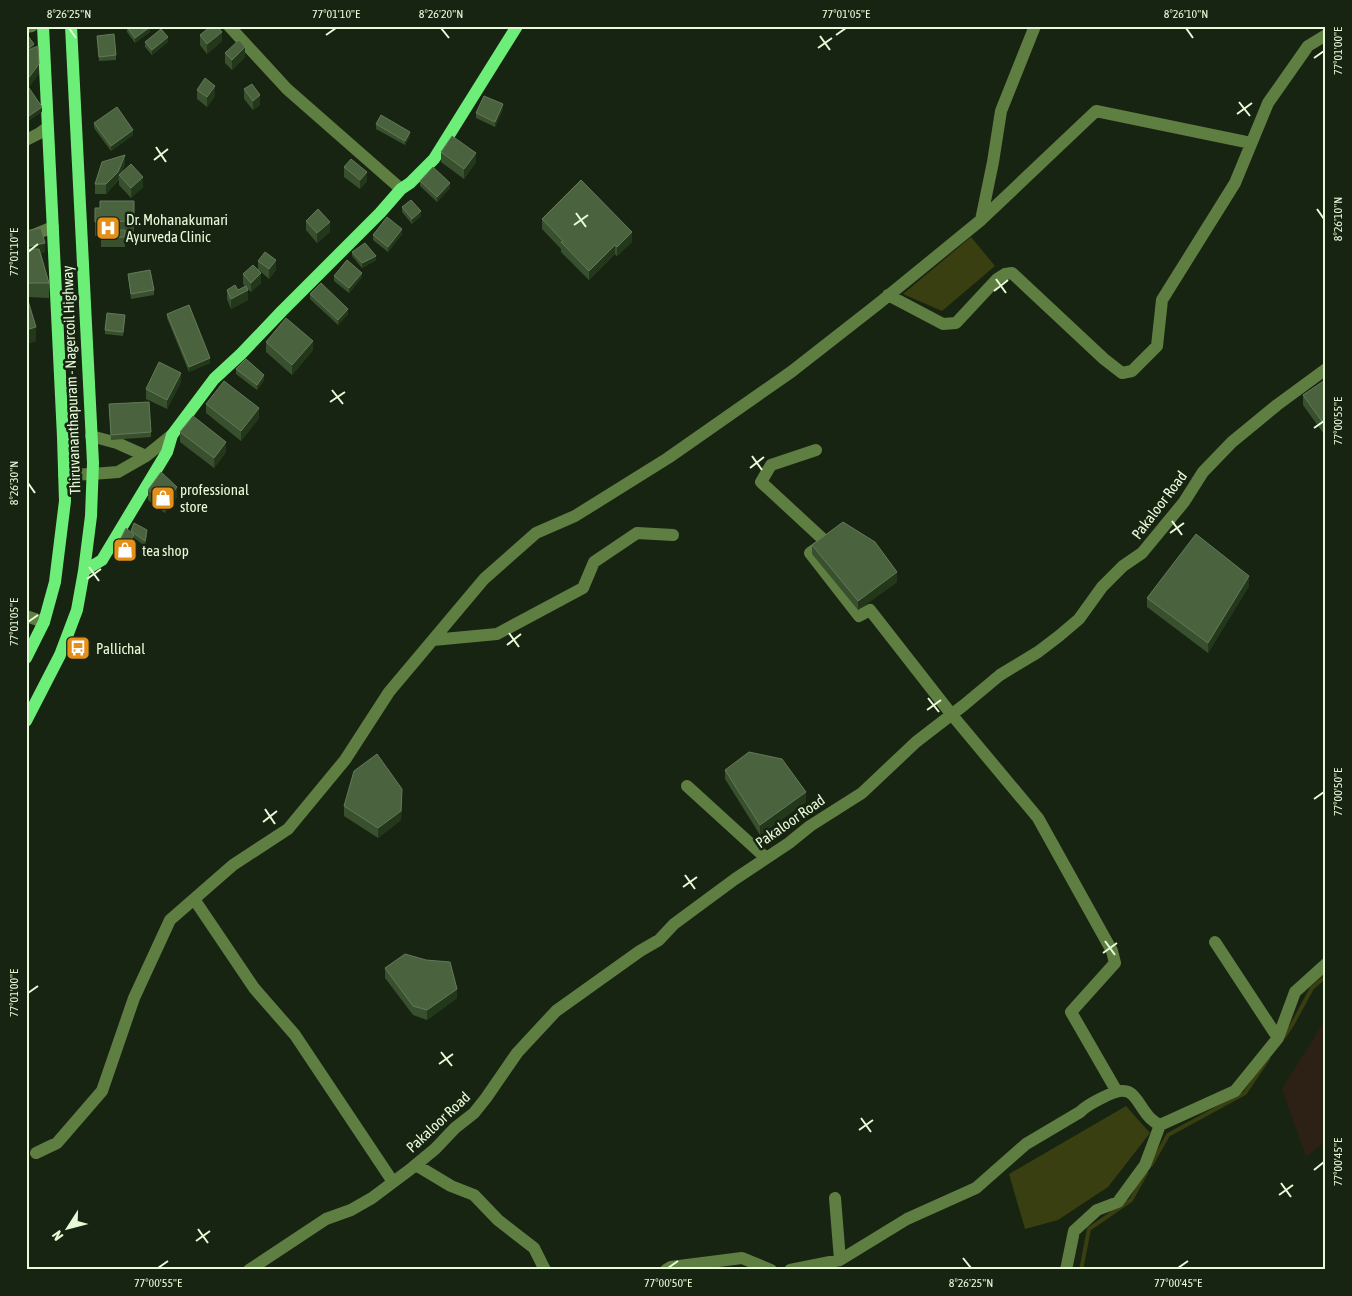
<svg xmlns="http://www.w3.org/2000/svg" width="1352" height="1296" viewBox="0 0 1352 1296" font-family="'Asap Condensed',sans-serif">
<rect width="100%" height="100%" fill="#182412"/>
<!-- green -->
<path fill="#2d2015" d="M1326,1019V1141L1306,1157L1282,1089Z"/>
<!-- water -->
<path fill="#393f10" d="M971,237L995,266L942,311L903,294Z
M1126,1106L1150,1133L1108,1187L1058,1220L1025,1229L1009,1174Z"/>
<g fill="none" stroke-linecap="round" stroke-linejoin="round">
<!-- stream -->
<path stroke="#393f10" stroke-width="4" d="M1284,1037L1292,1025L1312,988L1326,976
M1151,1165L1168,1135L1245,1093L1268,1059
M1081,1270L1089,1229L1131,1200L1146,1173"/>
<!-- minor -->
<path stroke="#5f7e42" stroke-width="12" d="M229,26L287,89L401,189
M26,27L32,26
M26,140L40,133L47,128
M981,220L1096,111L1251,143
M26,238L53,227
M888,295L943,324L956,323L997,279L1005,274L1012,273L1104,359L1122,373L1132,371L1157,346L1162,300L1235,183L1268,103L1308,46L1326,35
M91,436L117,443L146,456
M816,450L771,465L761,482L826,542L810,553L859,616L870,610L952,715L1038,818L1112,951L1115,963L1071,1012L1116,1090H1117
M64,475L92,474L118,472L146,456L172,435
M26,616L44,622
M433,640L497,634L583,588L594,562L637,533L673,535
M687,786L766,858
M194,899L254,988L295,1035L393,1182
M1215,942L1278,1038
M36,1153L57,1143L102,1091L134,998L170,920L233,865L288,829L345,760L389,692L484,579L536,533L575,516L668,458L791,372L878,304L981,220L993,162L1001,111L1035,26
M416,1165L451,1186L474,1195L498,1220L534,1248L545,1270
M840,1260L907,1219L976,1188L1026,1144L1080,1112C1088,1104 1098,1100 1108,1095C1135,1082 1135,1102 1150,1118C1153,1121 1156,1123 1160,1125
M249,1270L326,1219L351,1210L372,1198L412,1168L435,1149L455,1128L474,1113L486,1098L517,1053L556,1011L640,951L659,940L674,924L735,879L789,843L810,826L862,793L916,742L964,705L1000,675L1038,652L1059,636L1079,619L1102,587L1123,566L1142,553L1184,502L1203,472L1232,442L1277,405L1326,369
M666,1270L671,1267L742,1258L771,1270
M790,1270L840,1260L835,1198
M1066,1270L1074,1231L1097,1210L1118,1202L1145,1165L1160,1125L1235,1091L1278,1038L1295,992L1326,964"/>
<!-- major -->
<path stroke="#6cee79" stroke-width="12" d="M84,571L102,560L167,452L172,435L214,379L241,354L282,311L380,213L401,189L410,183L434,159L517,26
M26,658L44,622L55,582L65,501L63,437L43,26
M26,721L60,655L77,610L84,571L91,516L93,463L71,26"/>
</g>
<!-- wall -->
<path fill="#38502d" d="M127,27L150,32L135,43L127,32Z
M200,35L222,41L207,54L200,45Z
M97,36L116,55V60L99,61Z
M145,42H168L152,55L145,47Z
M225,53L245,57L232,70L225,63Z
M244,89L260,105L253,110L244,99Z
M197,90L215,96L207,107L197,99Z
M503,109L495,127L476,118V113Z
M94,123L133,135L111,151L94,128Z
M376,124L410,136L405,145L376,129Z
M441,152L476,162L464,179L441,162Z
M125,164L122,172L143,187L131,198L119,185V180L106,194H95V184Z
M344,167L367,181L360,189L344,177Z
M420,181L450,188L437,202L420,186Z
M134,201V236H125V247H101V236H95V208H100Z
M402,207L421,216L412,224L402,212Z
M542,219L632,242L617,256L615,254L589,280L561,252V249L542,229Z
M306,221L330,232L317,243L306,230Z
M26,231L45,252L41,253L49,283V298L27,297L36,341L26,344Z
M402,234L388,252L373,240V235Z
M352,252L376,260L362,268L352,256Z
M258,261L276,270L269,279L260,271L261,283L251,292L248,289V300L231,309L227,299V290H238L245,286L243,284V274L258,270Z
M128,274L154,290V295L131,299Z
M334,276L362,277L349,293L334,281Z
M310,294L348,314L338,325L310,299Z
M167,314L210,363L189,372L167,318Z
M125,320L123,336L105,334V330Z
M266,342L313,350L292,375L266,352Z
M236,369L264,380L257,390L236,374Z
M1326,381V437L1303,405V395Z
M181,382L167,409L146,399V389Z
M109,404L151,432V437L111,440Z
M206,404L259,418L241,441L206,413Z
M180,432L226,452L214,468L180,442Z
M148,490L177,497L165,513L148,500Z
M131,531L147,535L145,546L134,538V544L122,562L117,556V546L131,532Z
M812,545L897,582L858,610L812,554Z
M1249,586L1208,653L1147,607V598Z
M725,770L806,802L760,835L725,779Z
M402,799L401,820L378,838L344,816V806Z
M385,968L457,998L427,1020L413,1015L385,978Z"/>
<!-- shaded-wall -->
<path fill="#23371a" d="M150,27V32L135,43V38Z
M222,32V41L207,54V44Z
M168,37V42L152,55V50Z
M34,44V49L28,54V49Z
M245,47V57L232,70V60Z
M39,64V74L27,90V80Z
M215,86V96L207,107V97Z
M260,95V105L253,110V101Z
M503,104V109L495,127V122Z
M42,107V112L26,123V118Z
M133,130V135L111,151V146Z
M410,132V136L405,145V141Z
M476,153V162L464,179V169Z
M125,155V164L120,177L119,175L118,181L106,194V184Z
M367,172V181L360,189V180Z
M143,177V187L131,198V188Z
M450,183V188L437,202V197Z
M421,211V216L412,224V219Z
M330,222V232L317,243V233Z
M402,229V234L388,252V247Z
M632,232V242L617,256V247Z
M45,243V252L26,256V247Z
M615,245V254L589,280V271Z
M376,256V260L362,268V263Z
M276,260V270L269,279V269Z
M261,273V283L251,292V283Z
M362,273V277L349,293V288Z
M248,290V300L231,309V299Z
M348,309V314L338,325V320Z
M36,327V341L26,344V330Z
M313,341V350L292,375V365Z
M210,358V363L189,372V367Z
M181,373V382L167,409V400Z
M264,375V380L257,390V385Z
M259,408V418L241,441V431Z
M226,442V452L214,468V458Z
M177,487V497L165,513V503Z
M134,535V544L122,562V553Z
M897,572V582L858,610V601Z
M1249,576V586L1208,653V643Z
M402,789L401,820L378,838V828Z
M806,792V802L760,835V825Z
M457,989V998L427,1020V1010Z"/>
<!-- building -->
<path fill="#4b623f" stroke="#637a58" d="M128,26H149L150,27L135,38L127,27Z
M211,26H217L222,32L207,44L200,35Z
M161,29L168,37L152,50L145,42Z
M114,34L116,55L99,57L97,36Z
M28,36L34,44L28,49L26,47V37Z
M239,40L245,47L232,60L225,53Z
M38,46L39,64L27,80L26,79V51Z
M205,78L215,86L207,97L197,90Z
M252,84L260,95L253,101L244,89Z
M27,85L42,107L26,118V86Z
M484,96L503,104L495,122L476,113Z
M117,107L133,130L111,146L94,123Z
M381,115L410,132L405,141L376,124Z
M452,136L476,153L464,169L441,152Z
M125,155L118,172L106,184H95L102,162Z
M351,159L367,172L360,180L344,167Z
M131,164L143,177L131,188L119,175Z
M433,167L450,183L437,197L420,181Z
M581,180L632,232L617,247L615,245L589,271L561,242L563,241L542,219Z
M411,200L421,211L412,219L402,207Z
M100,201H134V221L95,222V208H100Z
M318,209L330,222L317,233L306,221Z
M387,217L402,229L388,247L373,235Z
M41,228L45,243L26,247V231Z
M125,230V237L101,238V231Z
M365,243L376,256L362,263L352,252Z
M26,249H39L49,283H26Z
M265,252L276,260L269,269L258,261Z
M347,260L362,273L349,288L334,276Z
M253,265L261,273L251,283L243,274Z
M150,270L154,290L131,294L128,274Z
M321,283L348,309L338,320L310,294Z
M235,285L238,290L246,286L248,290L231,299L227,290Z
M26,294L36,327L26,330Z
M189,305L210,358L189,367L167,314Z
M107,313L125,315L123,332L105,330Z
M286,318L313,341L292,365L266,342Z
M246,359L264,375L257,385L236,369Z
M159,362L181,373L167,400L146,389Z
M1325,380L1326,381V427L1303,395Z
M224,381L259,408L241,431L206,404Z
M149,402L151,432L111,435L109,404Z
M193,416L226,442L214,458L180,432Z
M161,472L177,487L165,503L148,490Z
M843,522L875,542L897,572L858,601L812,545Z
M134,523L147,530L145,541L131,531Z
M126,528L134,535L122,553L117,546Z
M1196,534L1249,576L1208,643L1147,598Z
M749,752L782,759L806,792L760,825L725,770Z
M377,754L402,789L401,811L378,828L344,806L354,771Z
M405,954L426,960L450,962L457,989L427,1010L413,1006L385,968Z"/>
<!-- ticks -->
<path fill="none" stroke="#e7fbd9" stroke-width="2" d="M69,28L76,38M441,28L449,38M1186,28L1193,38M326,35L336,28M836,35L846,28M820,36L830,50M818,48L832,38M1314,58L1324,51M1239,102L1250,116M1237,114L1252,103M156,147L166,162M154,160L168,149M1317,209L1324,219M576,213L586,227M574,225L588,215M28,252L38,244M996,279L1006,293M994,291L1008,280M332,390L343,404M330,402L345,392M1314,428L1324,421M752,456L762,470M750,468L764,457M28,483L35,493M1172,521L1182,535M1170,533L1184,523M89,567L99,581M87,579L101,569M28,622L38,615M509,633L519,647M507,645L521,634M928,698L939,712M927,710L941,700M1314,799L1324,792M265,809L275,824M263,822L277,811M685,875L695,889M683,887L697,877M1105,941L1115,955M1103,953L1117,943M28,993L38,986M441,1052L452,1066M439,1064L453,1054M861,1118L871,1132M859,1130L873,1120M1314,1170L1324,1162M1281,1183L1291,1197M1279,1195L1293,1185M198,1229L208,1243M196,1241L210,1231M963,1258L971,1268M158,1268L168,1261M668,1268L678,1261M1178,1268L1188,1261"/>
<!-- icons -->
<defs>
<g id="hospital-square" transform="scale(1.25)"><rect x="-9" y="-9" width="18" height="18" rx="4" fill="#e58f1b" stroke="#182412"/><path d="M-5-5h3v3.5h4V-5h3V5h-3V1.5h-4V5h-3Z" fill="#fff"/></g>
<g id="shop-square" transform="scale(1.25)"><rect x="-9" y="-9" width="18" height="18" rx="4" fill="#e58f1b" stroke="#182412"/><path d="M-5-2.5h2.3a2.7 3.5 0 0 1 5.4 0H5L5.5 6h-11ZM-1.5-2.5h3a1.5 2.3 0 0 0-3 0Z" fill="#fff"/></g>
<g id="bus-square" transform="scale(1.25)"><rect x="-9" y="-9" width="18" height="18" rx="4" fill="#e58f1b" stroke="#182412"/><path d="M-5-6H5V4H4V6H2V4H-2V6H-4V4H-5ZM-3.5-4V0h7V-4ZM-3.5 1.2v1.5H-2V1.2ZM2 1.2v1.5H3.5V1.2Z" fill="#fff"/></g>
</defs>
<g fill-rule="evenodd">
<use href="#hospital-square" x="108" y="228"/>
<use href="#shop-square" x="163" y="498"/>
<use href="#shop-square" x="125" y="550"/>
<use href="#bus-square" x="78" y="648"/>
</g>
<g text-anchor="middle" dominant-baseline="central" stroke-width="5" stroke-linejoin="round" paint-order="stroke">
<!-- poi labels -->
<g font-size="15" fill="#e7fbd9" stroke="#182412" text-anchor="start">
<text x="126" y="219">Dr. Mohanakumari<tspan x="126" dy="17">Ayurveda Clinic</tspan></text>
<text x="180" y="489">professional<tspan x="180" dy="17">store</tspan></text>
<text x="142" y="550">tea shop</text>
<text x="96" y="648">Pallichal</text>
</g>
<!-- street labels -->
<g font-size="15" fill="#e7fbd9" stroke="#182412">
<text transform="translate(71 380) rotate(-92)">Thiruvananthapuram - Nagercoil Highway</text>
<text transform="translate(1159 505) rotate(-53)">Pakaloor Road</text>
<text transform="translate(790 821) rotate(-35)">Pakaloor Road</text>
<text transform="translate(438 1122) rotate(-43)">Pakaloor Road</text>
</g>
</g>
<!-- border -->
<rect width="1352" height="1296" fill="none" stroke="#182412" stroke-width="55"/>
<!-- north arrow -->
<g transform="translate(68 1228) rotate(234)" stroke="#182412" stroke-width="4" paint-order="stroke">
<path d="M0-4L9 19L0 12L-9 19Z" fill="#e7fbd9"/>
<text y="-8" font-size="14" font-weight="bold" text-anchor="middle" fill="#e7fbd9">N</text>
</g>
<rect x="28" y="28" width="1296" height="1240" fill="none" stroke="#e7fbd9" stroke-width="2"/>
<g font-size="12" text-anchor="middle" fill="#e7fbd9">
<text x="69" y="18">8°26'25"N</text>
<text x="336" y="18">77°01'10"E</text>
<text x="441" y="18">8°26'20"N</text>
<text x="846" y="18">77°01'05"E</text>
<text x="1186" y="18">8°26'10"N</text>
<text transform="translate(1338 51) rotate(-90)" y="4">77°01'00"E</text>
<text transform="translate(1338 219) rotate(-90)" y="4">8°26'10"N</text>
<text transform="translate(14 252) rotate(-90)" y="4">77°01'10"E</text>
<text transform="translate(1338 421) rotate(-90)" y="4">77°00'55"E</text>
<text transform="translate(14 483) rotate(-90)" y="4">8°26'30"N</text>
<text transform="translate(14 622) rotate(-90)" y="4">77°01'05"E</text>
<text transform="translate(1338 792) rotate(-90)" y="4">77°00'50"E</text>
<text transform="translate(14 993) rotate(-90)" y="4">77°01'00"E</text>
<text transform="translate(1338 1162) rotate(-90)" y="4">77°00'45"E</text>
<text x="158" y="1287">77°00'55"E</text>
<text x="668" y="1287">77°00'50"E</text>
<text x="971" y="1287">8°26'25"N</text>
<text x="1178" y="1287">77°00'45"E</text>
</g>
</svg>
